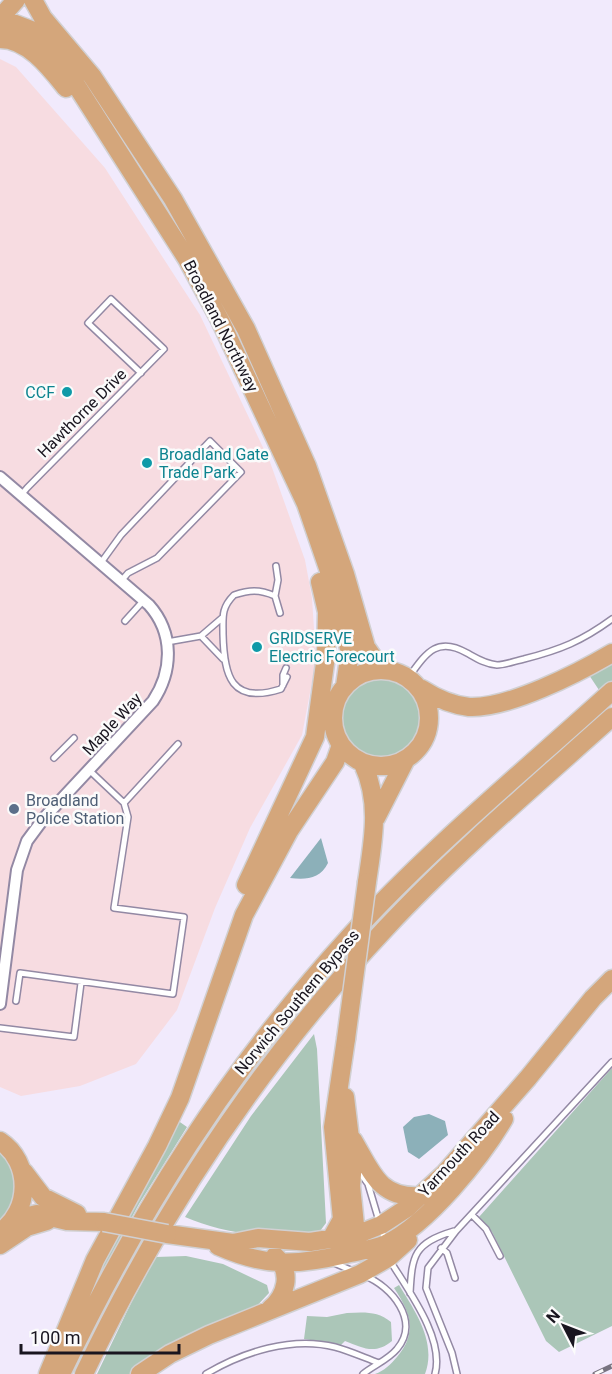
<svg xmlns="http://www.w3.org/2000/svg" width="612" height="1374" viewBox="0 0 612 1374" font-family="Roboto,sans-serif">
<rect width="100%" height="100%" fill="#f1eafc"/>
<!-- industrial -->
<path fill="#f7dce1" d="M0,59L16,67L105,168L200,315L270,462L305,560L312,598L316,661L302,735L250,828L215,908L177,1010L136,1064L80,1086L21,1096L0,1087Z"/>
<!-- green -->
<path fill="#abc6b8" d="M612,662V683L601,693L589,675Z
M342 718a40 40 0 1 1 80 0a40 40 0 1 1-80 0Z
M314,1034L317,1049L326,1223L317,1235C276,1240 224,1234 185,1217L251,1116Z
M612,1068V1326L559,1352L546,1341L492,1232L479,1217Z
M177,1120L187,1127L139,1204L86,1302L107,1250Z
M0,1152C25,1175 17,1199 0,1223Z
M186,1256L223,1264L267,1285L269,1293L253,1310L133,1374H97L132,1301L156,1257Z
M399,1285C415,1311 437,1342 425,1374H375C384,1371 391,1364 397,1357C418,1332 410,1312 394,1288Z
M347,1313C364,1312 378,1311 391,1322L392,1341C375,1355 363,1348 345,1341L341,1345L304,1339L307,1316L327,1317Z"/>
<!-- water -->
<path fill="#8cb0b9" d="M321,838L328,863C320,879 306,880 290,878Z
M429,1114L445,1121L448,1135L419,1159L408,1152L403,1127L414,1117Z"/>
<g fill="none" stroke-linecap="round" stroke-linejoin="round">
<!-- service casing -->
<g stroke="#9389a4" stroke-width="8">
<path id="service" d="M22,494L27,488L164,349L111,299L88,323L141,373
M100,564L121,535L210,441L241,472L157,558L128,573L122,580
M275,596L278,580L276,566
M280,613L275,596C259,589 249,590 234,595C221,608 223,617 223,634C224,676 231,705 281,689L287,677
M125,621L144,600
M201,636L223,659
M167,642L201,636L222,618
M408,678C425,655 436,635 467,653C476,658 485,664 497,665C505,665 515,661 524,659C560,650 582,641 612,619
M283,685V675L286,668
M54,758L74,738
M124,803L178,744
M16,1001L20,973L173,994L184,917L114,908L128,817L124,803L89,770
M0,1028L74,1037L81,983
M358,1170L368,1184L385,1241
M472,1215L486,1229L500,1256
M441,1248L447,1253L455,1278
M389,1259C407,1289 445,1338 435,1374
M334,1263L353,1271
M410,1293C412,1255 414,1243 454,1231
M206,1374C243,1352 292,1336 335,1347C350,1351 365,1358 379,1363
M363,1374C374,1365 388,1360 397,1349C421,1321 391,1286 365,1276
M457,1374L452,1353L426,1288L428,1268L456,1231L612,1062"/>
</g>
<!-- minor casing -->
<g stroke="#9389a4" stroke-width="14">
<path id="minor" d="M0,477L149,605C174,633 173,671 153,701L44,818L27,841L17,870L0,1004"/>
</g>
<!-- trunk casing -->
<g stroke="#d1d0d2" stroke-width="21">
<path id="trunk" d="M33,0L43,18L92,76L173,199L246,329L307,466L345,574L366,647L377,663L391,671
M0,18L16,0
M0,21L10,22L31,30L46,44L73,80L187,259L220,320L306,504L329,571L350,652L345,686
M0,39C28,39 50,68 66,88
M333 718a48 48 0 1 1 96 0a48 48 0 1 1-96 0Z
M422,689C436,698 452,705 469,707C508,709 578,673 612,653
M363,764C381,803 373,841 367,882
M376,818L405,761
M246,885L315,737L326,656L327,612L320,582
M345,1097L353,1163L351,1186L356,1235L352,1244
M353,1140C372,1172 379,1199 421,1196
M0,1141C32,1162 31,1211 0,1232
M24,1172L43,1197L77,1214
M13,1220L37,1214L67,1221L104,1222
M167,1234L233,1243L258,1238L310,1242L356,1235L381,1225L407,1208L445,1173L528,1078L593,998L612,979
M331,1239L342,1219L333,1127L346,1039
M0,1245L27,1227L47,1221
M218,1246C265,1267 296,1266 346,1254C359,1251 374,1249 386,1244C428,1224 481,1158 504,1119
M270,1309C286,1296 293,1272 275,1256
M48,1374L95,1260L157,1146L180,1098L244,915L289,831L335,762L341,745
M61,1374C139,1211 228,1070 350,936C430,848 524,771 612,691
M84,1374C162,1210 261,1061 386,928C456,853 535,786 612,717
M140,1374L170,1354L209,1335L360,1274L388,1258L408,1240"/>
</g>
<!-- service -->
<use href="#service" stroke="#fff" stroke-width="5"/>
<!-- minor -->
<use href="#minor" stroke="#fff" stroke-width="10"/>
<!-- trunk -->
<use href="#trunk" stroke="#d4a67b" stroke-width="18"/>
<!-- rail casing -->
<g stroke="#787380" stroke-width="5">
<path id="rail" d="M595,1374L612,1366"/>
</g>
<!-- rail -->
<use href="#rail" stroke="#fbfbfb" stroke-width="3" stroke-dasharray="9" stroke-linecap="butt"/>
<!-- trunk-bridge casing -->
<g stroke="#d1d0d2" stroke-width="21" stroke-linecap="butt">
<path id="trunk-bridge" d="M346,1039L367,882
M104,1222L167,1234"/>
</g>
<!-- trunk-bridge -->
<use href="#trunk-bridge" stroke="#d4a67b" stroke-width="18"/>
</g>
<!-- markers -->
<g fill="#0f9aa8" stroke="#fbfbfb" stroke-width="2">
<circle cx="67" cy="392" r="6"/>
<circle cx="147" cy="463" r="6"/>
<circle cx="257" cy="647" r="6"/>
</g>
<circle fill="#5c6f8a" stroke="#fbfbfb" stroke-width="2" cx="14" cy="809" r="6"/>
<g text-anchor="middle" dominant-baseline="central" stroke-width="5" stroke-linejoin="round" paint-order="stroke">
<!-- street labels -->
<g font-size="16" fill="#19151f" stroke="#fbfbfb">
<text transform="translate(221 326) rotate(63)">Broadland Northway</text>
<text transform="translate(82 413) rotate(-45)">Hawthorne Drive</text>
<text transform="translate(112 724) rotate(-47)">Maple Way</text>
<text transform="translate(297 1002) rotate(-50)">Norwich Southern Bypass</text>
<text transform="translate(459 1154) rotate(-47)">Yarmouth Road</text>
</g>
<!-- culture labels -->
<g font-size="16" fill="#0d838f" stroke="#fbfbfb" text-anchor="start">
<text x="55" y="392" text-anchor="end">CCF</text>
<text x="159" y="454">Broadland Gate<tspan x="159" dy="18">Trade Park</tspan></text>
<text x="269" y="638">GRIDSERVE<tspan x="269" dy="18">Electric Forecourt</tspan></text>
</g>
<!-- service labels -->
<g font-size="16" fill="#4e5e75" stroke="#fbfbfb" text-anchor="start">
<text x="26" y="800">Broadland<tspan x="26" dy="18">Police Station</tspan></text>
</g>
</g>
<!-- north arrow -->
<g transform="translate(564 1326) rotate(312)" stroke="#fbfbfb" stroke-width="4.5" paint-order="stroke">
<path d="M0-4.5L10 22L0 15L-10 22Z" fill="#19151f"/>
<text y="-9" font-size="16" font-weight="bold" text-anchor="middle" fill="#19151f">N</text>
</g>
<!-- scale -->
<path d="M21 1344v9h158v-9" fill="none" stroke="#19151f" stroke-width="3"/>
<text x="30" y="1344" font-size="18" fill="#19151f" stroke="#fbfbfb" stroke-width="4.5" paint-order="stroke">100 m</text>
</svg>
